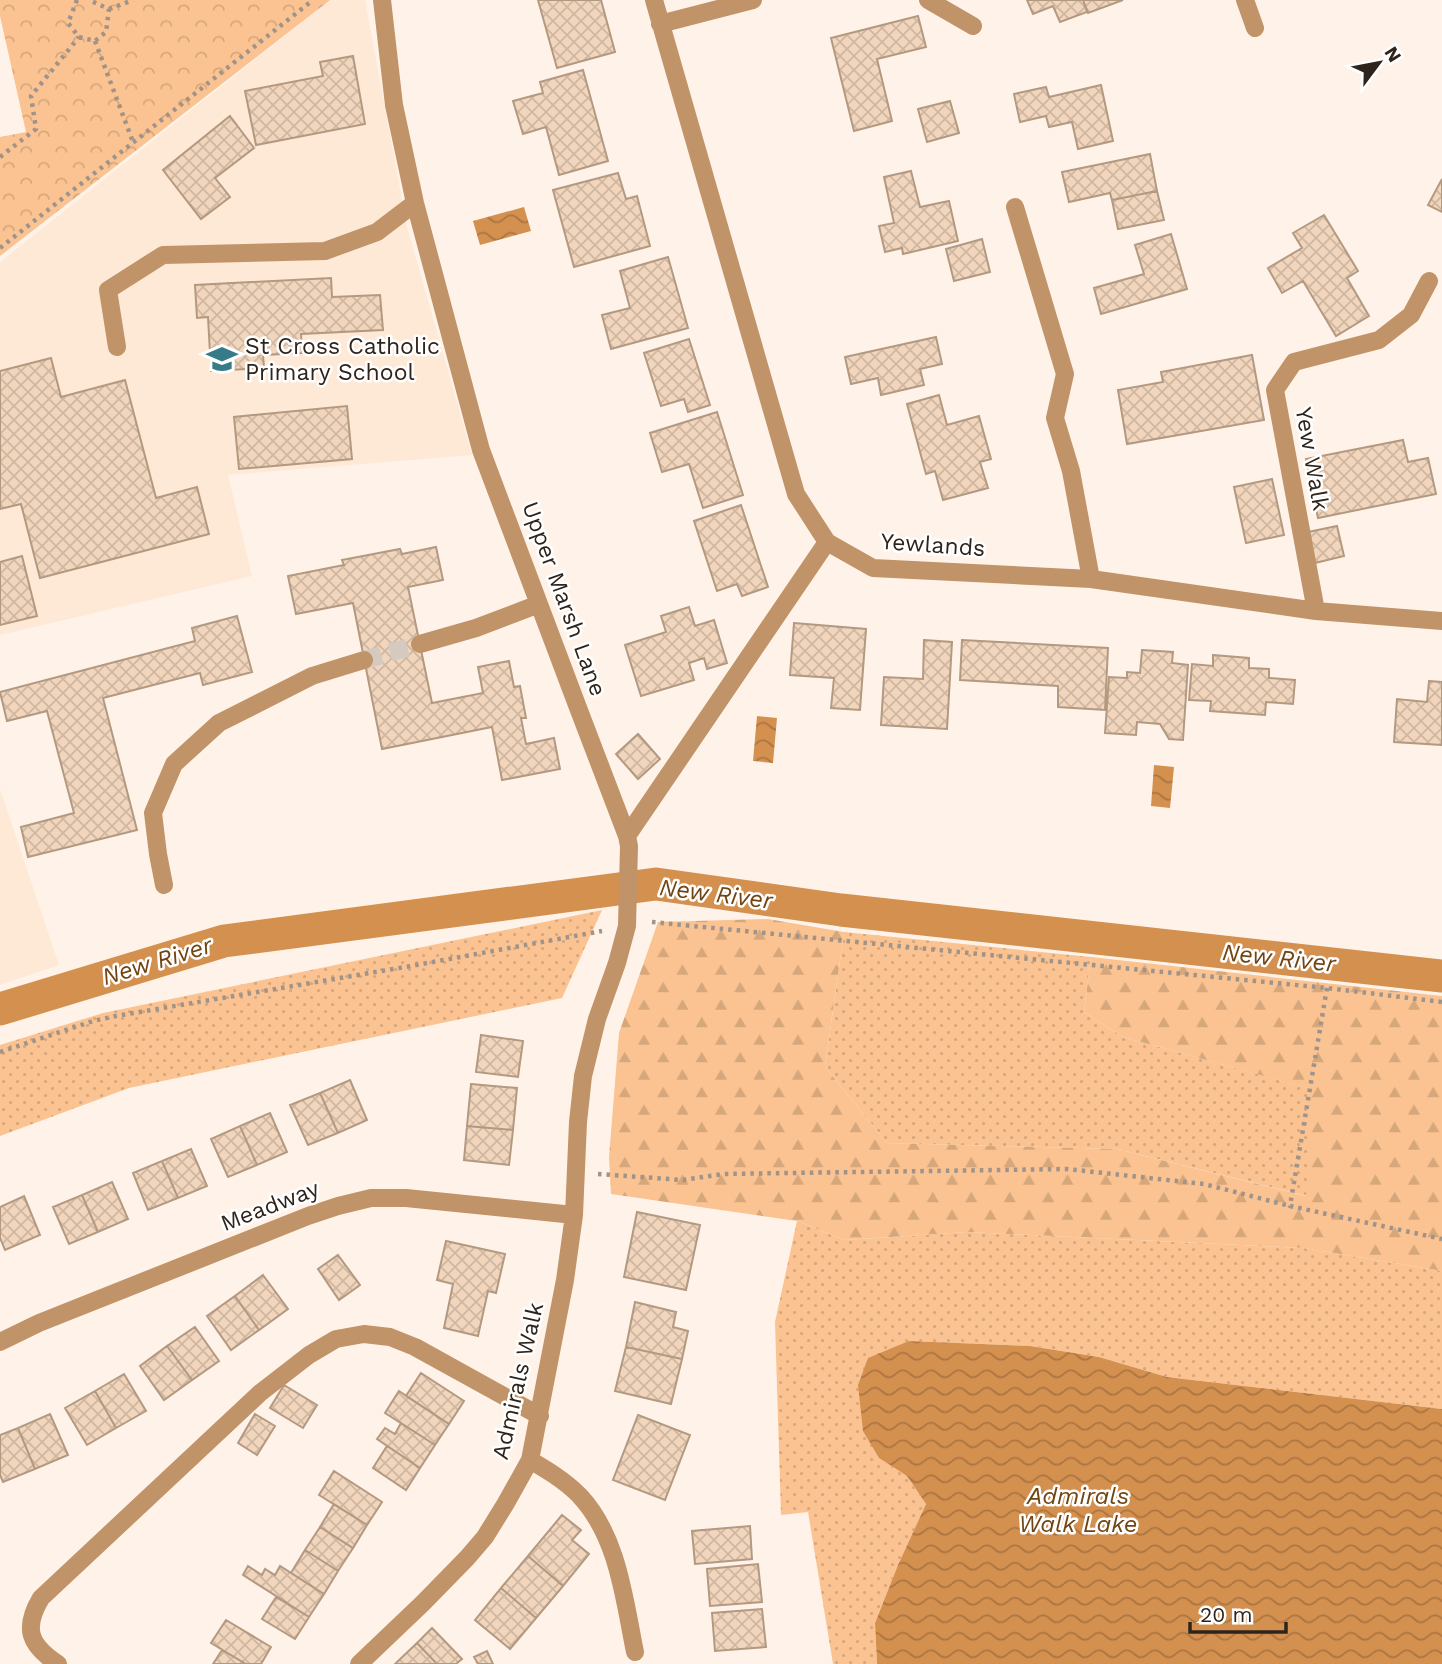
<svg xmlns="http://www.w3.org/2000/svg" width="1442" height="1664" viewBox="0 0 1442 1664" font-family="'Work Sans',sans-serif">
<defs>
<pattern id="grass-dots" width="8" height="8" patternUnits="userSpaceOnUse" patternTransform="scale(1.75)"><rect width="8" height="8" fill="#fbc391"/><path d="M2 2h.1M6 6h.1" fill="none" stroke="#d7a77c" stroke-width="1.8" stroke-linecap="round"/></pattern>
<pattern id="forest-firs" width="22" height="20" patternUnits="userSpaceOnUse" patternTransform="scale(1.75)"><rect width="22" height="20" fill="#fbc391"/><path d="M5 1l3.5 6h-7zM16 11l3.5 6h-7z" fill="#d7a77c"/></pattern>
<pattern id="park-crowns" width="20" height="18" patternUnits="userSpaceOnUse" patternTransform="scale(1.75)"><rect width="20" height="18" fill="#fbc391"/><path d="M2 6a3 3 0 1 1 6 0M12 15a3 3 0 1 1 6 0" fill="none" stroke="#d7a77c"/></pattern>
<pattern id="water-waves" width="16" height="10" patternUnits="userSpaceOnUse" patternTransform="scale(1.75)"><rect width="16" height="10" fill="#d4904f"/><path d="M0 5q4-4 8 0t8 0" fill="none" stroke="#ac7541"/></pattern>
<pattern id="building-cross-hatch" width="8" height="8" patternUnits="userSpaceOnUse" patternTransform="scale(1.75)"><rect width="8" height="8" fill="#f1d5bc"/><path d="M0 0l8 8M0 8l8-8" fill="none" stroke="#cfb7a1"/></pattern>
</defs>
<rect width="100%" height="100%" fill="#fff3e9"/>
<!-- built -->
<path fill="#fee8d6" d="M330,0H365L407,227L472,455L228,475L252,576L0,635V262Z
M0,789L59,965L0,985Z"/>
<!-- grass -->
<path fill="url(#grass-dots)" d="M602,910L562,998L129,1088L0,1136V1045L103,1013Z
M844,932L1091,957L1084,1012L1123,1037L1312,1089L1307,1196L1117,1149L887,1143L825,1067Z
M797,1221L845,1240L967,1232L1304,1248L1442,1271V1409L1167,1377L1099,1357L1030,1346L909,1341L879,1458L907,1476L926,1504L898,1565L875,1623L877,1664H833L808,1512L781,1515L775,1322Z"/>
<!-- forest -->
<path fill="url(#forest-firs)" d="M768,919L844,932L825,1067L887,1143L1117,1149L1306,1196L1311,1089L1123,1037L1084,1012L1091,957L1442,996V1271L1304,1248L967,1232L845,1240L797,1221L611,1194L609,1157L619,1033L658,922Z"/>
<!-- park -->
<path fill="url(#park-crowns)" d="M0,0H330L0,256V137L26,132L0,16Z"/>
<!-- water -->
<path fill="url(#water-waves)" d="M524,207L531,231L480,245L473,221Z
M757,716L777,718L773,763L753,761Z
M1154,765L1174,767L1170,808L1151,806Z
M909,1341L1030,1346L1099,1357L1167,1377L1442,1409V1664H877L875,1623L898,1565L926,1504L907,1476L879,1458L863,1431L858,1385L868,1358Z"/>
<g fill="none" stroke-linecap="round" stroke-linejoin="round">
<!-- canal -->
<path stroke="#d4904f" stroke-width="33" d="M0,1009L224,941L656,884L841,910L1442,976"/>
</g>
<!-- building -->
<path fill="url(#building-cross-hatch)" stroke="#b49981" stroke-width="2" d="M538,0H601L615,52L557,68Z
M1027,0H1083L1087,12L1060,22L1053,6L1033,14Z
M1083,0H1123L1088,13Z
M918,16L926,47L877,59L892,121L854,131L831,38Z
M353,56L365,124L256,145L245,91L323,76L320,62Z
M583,70L608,161L559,175L546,127L523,134L513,101L543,93L540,82Z
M1101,85L1113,141L1078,149L1072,122L1049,127L1046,116L1020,122L1014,94L1046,87L1049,97Z
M950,101L959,133L927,142L918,109Z
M230,116L254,148L215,178L230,197L201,219L163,170Z
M1150,154L1157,191L1112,200L1110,193L1069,202L1062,172Z
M911,171L920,207L949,201L958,241L903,254L902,248L885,252L879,226L894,223L884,177Z
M618,173L626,199L637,196L650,246L574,267L553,190Z
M1442,179V212L1428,205Z
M1157,191L1164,220L1118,229L1112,200Z
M1324,215L1358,271L1347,278L1369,316L1336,336L1303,281L1282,293L1268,268L1302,248L1293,233Z
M1171,234L1187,289L1101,314L1094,288L1144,274L1135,245Z
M982,239L990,272L954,281L946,249Z
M668,257L688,328L611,349L602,315L630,308L620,271Z
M331,278L332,297L380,295L383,330L301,334L302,353L263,355L264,368L211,371L208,317L197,318L195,285Z
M936,337L942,364L920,369L924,385L881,395L878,378L851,384L845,357Z
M689,339L710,405L688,412L684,399L661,406L644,353Z
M1252,355L1264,420L1127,444L1118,390L1163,382L1161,372Z
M51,358L61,397L125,380L156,498L197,487L209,534L40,578L21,504L0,509V371Z
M939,395L947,425L979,416L991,459L980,462L988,488L943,500L935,471L926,474L907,404Z
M347,406L352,459L239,469L234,417Z
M717,412L743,495L703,508L689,464L662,472L650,433Z
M1403,440L1408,462L1428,458L1436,494L1318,518L1306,459Z
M1272,479L1284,535L1246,543L1234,487Z
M741,505L768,587L742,596L737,584L717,591L694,521Z
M1337,526L1344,556L1315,563L1308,532Z
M436,547L443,580L408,587L432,703L483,693L478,667L509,661L514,687L520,686L526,718H521L526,744L554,738L560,769L502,780L492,727L382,749L353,603L296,614L288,576L344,565L342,560L400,549L402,554Z
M22,556L37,616L0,625V562Z
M689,607L695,626L714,620L727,663L707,669L704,658L689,663L694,680L641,696L625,645L666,632L661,616Z
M237,616L252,672L203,685L200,673L103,698L137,830L28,857L21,827L74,813L47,711L7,721L0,692L195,641L192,628Z
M794,623L866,629L860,710L831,708L834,678L790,675Z
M924,640L952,642L947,729L881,725L884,677L923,679Z
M962,640L1108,648L1105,710L1058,707V686L960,680Z
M1142,650L1173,652L1172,663L1188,665L1183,740L1169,739L1160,724L1137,722L1136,735L1105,733L1109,677L1127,678V672L1140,673Z
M1213,655L1249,658V668L1269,669V678L1295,680L1293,704L1266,702L1265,715L1210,711L1211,701L1189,700L1192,664L1213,666Z
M1429,681L1442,682V745L1394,742L1397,699L1427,702Z
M638,734L660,759L638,779L616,754Z
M481,1035L523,1041L518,1077L476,1072Z
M350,1080L367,1120L338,1133L320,1093Z
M471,1084L517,1088L513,1130L467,1126Z
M320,1093L338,1133L308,1145L290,1105Z
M270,1113L287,1152L257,1165L240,1126Z
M240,1126L257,1165L228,1177L211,1139Z
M467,1126L513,1130L509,1165L464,1160Z
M191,1149L207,1186L178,1198L162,1161Z
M162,1161L178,1198L148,1210L133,1173Z
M112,1182L128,1219L98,1232L82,1195Z
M82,1195L98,1232L69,1244L53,1207Z
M24,1196L40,1235L5,1250L0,1238V1207Z
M637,1212L700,1225L686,1290L624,1277Z
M446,1241L505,1254L496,1293L488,1291L478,1336L444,1328L453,1284L437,1280Z
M338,1255L360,1285L339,1300L318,1269Z
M263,1275L288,1309L259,1330L235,1296Z
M235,1296L259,1330L231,1350L207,1316Z
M635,1302L676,1312L673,1327L688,1331L682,1359L626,1347Z
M195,1327L219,1361L192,1380L167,1346Z
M167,1346L192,1380L164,1400L140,1366Z
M626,1347L682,1359L671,1404L615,1391Z
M421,1373L464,1401L449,1424L406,1396Z
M124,1374L146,1411L116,1428L95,1391Z
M284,1385L317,1405L303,1428L270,1408Z
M95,1391L116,1428L87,1445L65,1408Z
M399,1391L449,1424L435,1445L385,1413Z
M50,1414L68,1455L35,1469L18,1428Z
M255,1414L275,1426L257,1455L238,1443Z
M638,1415L690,1435L665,1500L613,1480Z
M401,1423L435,1445L420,1468L377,1439L385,1428L395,1434Z
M18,1428L35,1469L3,1482L0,1475V1435Z
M387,1446L420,1468L406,1490L373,1468Z
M334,1471L382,1502L367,1525L319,1495Z
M334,1504L367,1525L353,1548L320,1527Z
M562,1515L581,1530L572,1540L589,1554L563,1586L528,1556Z
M750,1526L752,1559L695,1564L692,1531Z
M320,1527L353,1548L338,1571L305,1550Z
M305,1550L338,1571L324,1594L291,1573Z
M528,1556L563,1586L536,1618L501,1588Z
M758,1564L762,1602L710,1606L707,1569Z
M248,1566L262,1575L265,1569L275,1575L280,1566L324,1594L309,1617L243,1575Z
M501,1588L536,1618L510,1649L475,1620Z
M276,1597L309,1617L295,1639L262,1619Z
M762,1609L766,1647L715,1651L712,1613Z
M226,1620L271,1647L261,1664H246L211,1643Z
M432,1628L462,1659L456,1664H437L417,1643Z
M417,1643L437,1664H395Z
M222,1650L246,1664H213Z
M487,1651L493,1664H478L474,1657Z"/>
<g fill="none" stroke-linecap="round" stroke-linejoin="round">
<!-- minor-tunnel -->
<path stroke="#d5cac0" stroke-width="18" stroke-dasharray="18 9" stroke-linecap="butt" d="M364,660L420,644"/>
<!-- path -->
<path stroke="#9f938a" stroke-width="4.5" stroke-dasharray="3.5 5" stroke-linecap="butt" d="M77,0L68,23L79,37L95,41L106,32L109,9L89,0
M109,9L133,0
M95,41L133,142
M0,157L36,129L31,96L79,37
M0,248L313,0
M652,922L1327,988L1442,1002
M1327,988L1290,1206L1442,1239
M0,1052L93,1021L116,1016L411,966L602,931
M598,1174L683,1180L723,1174L1067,1169L1204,1184L1290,1206"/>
<!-- minor -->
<path stroke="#c19369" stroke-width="18" d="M654,0L796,494L827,542L873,568L1091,579L1316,611L1442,621
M928,0L973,26
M1245,0L1255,28
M660,24L753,0
M1015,207L1065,374L1055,418L1071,471L1091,579
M117,347L108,290L163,255L325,251L377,232L415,203
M1316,611L1275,390L1294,362L1379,340L1411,315L1429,281
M420,644L476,628L539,604
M627,836L827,542
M164,885L158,854L153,813L174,764L219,723L312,676L364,660
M0,1342L39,1323L308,1216L338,1206L371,1198H406L574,1215
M530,1460C547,1470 564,1480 579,1495C618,1536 624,1598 635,1652
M58,1664C29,1645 23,1628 41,1598L260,1393L309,1355L336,1339L364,1334L390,1337L415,1347L540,1416
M359,1664L423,1603L467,1558L485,1537L506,1503L530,1460L565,1280L574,1215L578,1122L583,1076L597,1019L617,963L627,926L629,846L627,836L577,705L481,450L415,203L394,105L382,0"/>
</g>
<!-- icons -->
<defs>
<g id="school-bare" transform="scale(2.415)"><path d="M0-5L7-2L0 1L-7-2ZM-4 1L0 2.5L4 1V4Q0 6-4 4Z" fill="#377b89" stroke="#fff" stroke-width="2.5" paint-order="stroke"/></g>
</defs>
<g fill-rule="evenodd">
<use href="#school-bare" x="222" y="359"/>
</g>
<g text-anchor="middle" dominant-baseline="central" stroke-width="5" stroke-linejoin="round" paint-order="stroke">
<!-- poi labels -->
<g font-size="23" fill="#2f241b" stroke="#fff" text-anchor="start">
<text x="245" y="346">St Cross Catholic<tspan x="245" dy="26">Primary School</tspan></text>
</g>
<!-- street labels -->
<g font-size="23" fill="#2f241b" stroke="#fff">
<text transform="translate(1312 459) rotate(80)">Yew Walk</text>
<text transform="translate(933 545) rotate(4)">Yewlands</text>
<text transform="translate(564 599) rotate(70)">Upper Marsh Lane</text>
<text transform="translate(270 1206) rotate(-21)">Meadway</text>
<text transform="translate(518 1381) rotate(-77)">Admirals Walk</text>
</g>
<!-- water labels -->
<g font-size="24" font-style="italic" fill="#714412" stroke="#fff">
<text transform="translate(716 894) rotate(7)">New River</text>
<text transform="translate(1279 958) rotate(6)">New River</text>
<text transform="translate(157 961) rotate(-17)">New River</text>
<text x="1078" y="1496">Admirals<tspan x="1078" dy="28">Walk Lake</tspan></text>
</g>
</g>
<!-- north arrow -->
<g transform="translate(1379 63) rotate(58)" stroke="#ffffff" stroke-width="5" paint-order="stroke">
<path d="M0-5L12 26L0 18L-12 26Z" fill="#2f241b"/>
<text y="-10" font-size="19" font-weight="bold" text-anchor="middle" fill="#2f241b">N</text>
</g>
<!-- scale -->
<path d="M1190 1622v10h96v-10" fill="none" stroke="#2f241b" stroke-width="3.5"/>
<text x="1200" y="1622" font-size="21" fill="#2f241b" stroke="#ffffff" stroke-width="5" paint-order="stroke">20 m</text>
</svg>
